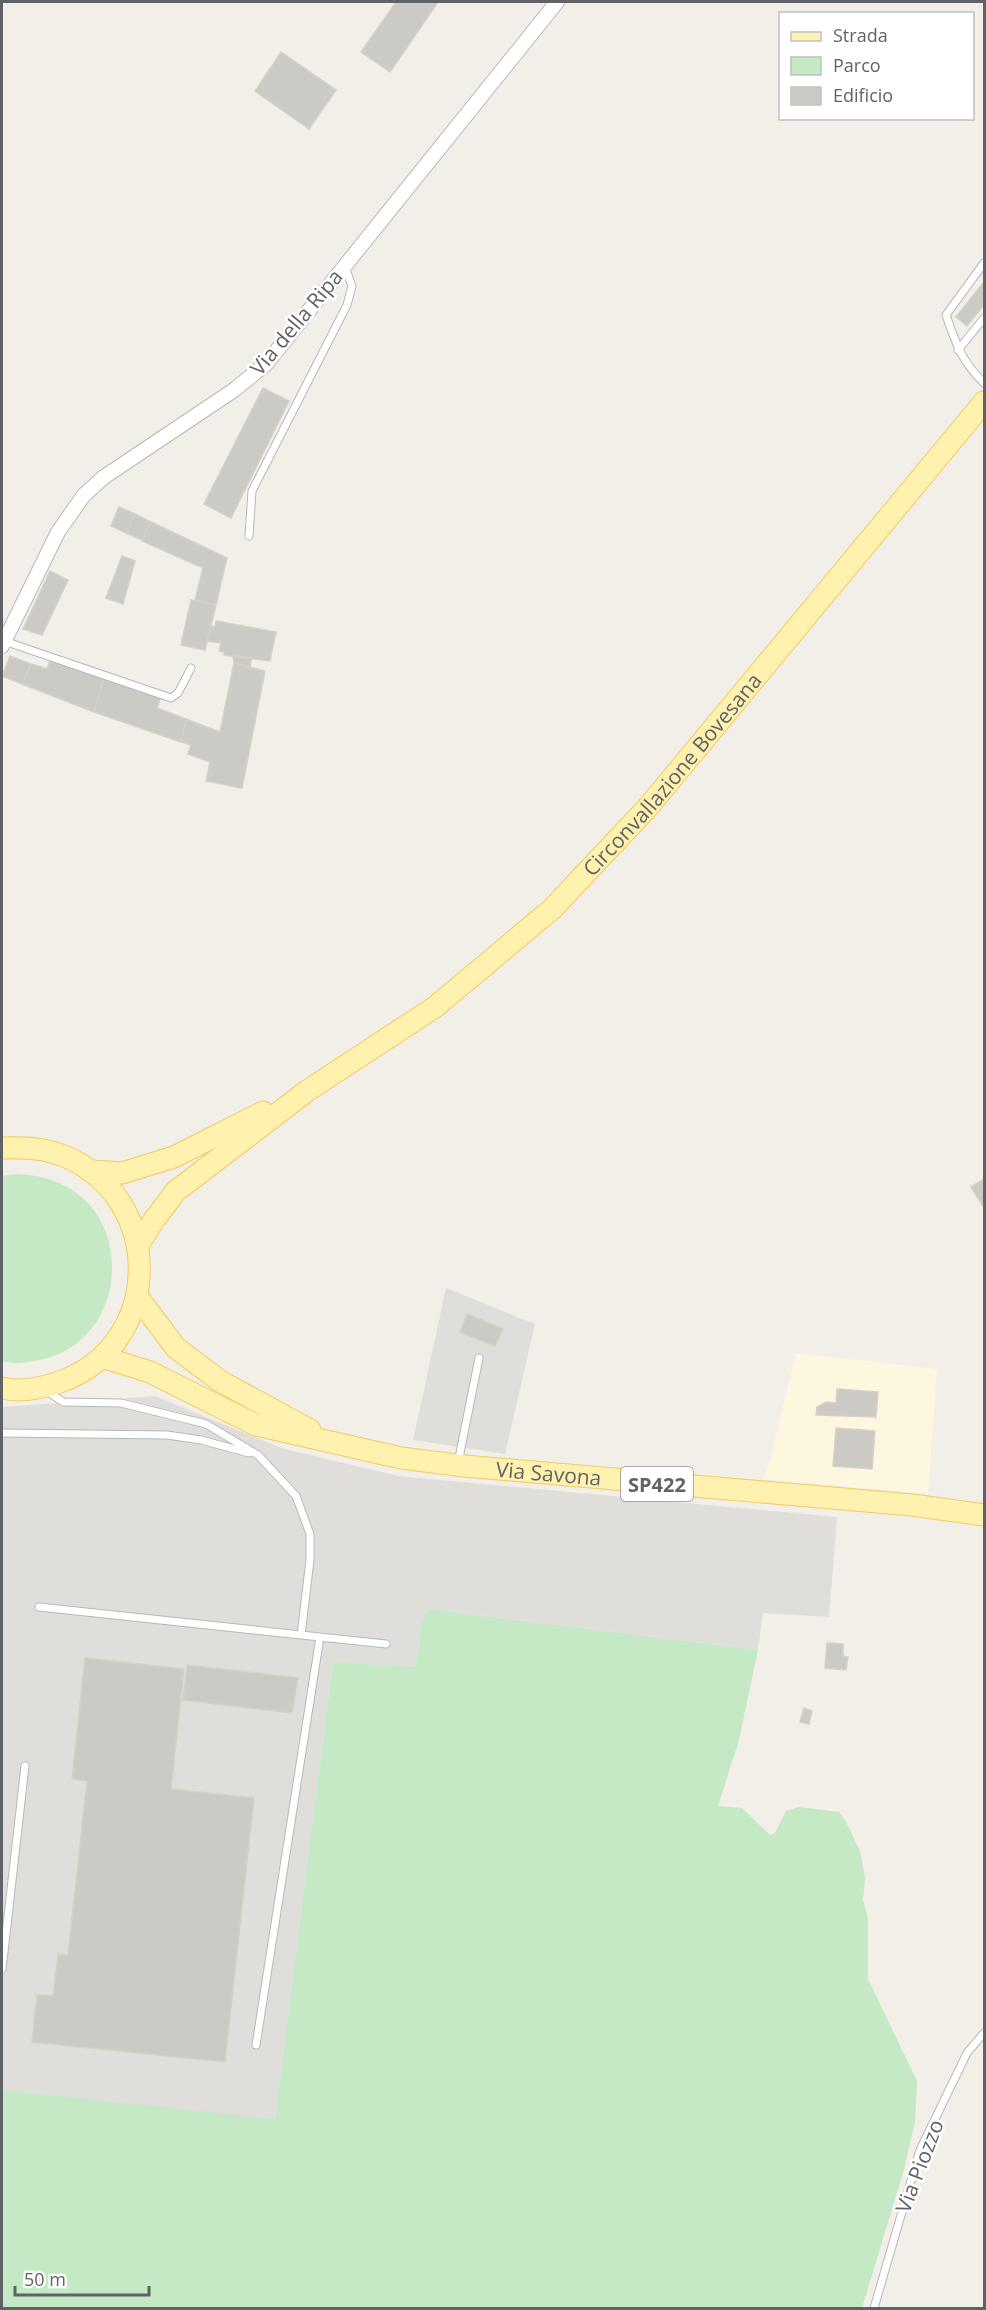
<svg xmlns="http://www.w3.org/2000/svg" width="986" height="2310" viewBox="0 0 986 2310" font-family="'Open Sans',sans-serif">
<rect width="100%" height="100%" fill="#f1efe8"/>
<!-- commercial -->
<path fill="#fef7e0" d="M796,1353L937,1369L928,1494L762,1479L769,1465Z"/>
<!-- industrial -->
<path fill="#e0deda" d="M446,1288L535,1324L505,1454L413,1440Z
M155,1396L281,1448L398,1476L837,1517L829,1617L763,1613L758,1650L429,1609L420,1627L419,1647L415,1667L333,1662L275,2120L2,2090V1407Z"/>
<!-- green -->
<path fill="#c5e8c5" d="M17,1174C32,1175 47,1177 61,1184C136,1218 126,1337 47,1358C32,1362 16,1365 2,1361V1176Z
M428,1609L758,1650L739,1740L718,1806L742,1808L770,1835L775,1833L786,1811L800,1807L839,1812L846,1822L860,1851L865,1878L863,1900L868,1918V1979L917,2081L915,2122L903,2173L862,2308H2V2090L275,2119L333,1662L415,1667L419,1647L420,1627Z"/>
<!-- building -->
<path fill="#cccac5" stroke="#d6d1c6" stroke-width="1.5" d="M396,2H438L390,72L361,52Z
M281,52L336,90L309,129L255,91Z
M984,282V305L967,326L956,317Z
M263,388L289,401L231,518L204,504Z
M119,507L135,514L126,533L111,526Z
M135,514L151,522L142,540L126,533Z
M151,522L227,558L216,605L195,600L203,568L142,541Z
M122,556L135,561L123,604L106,598Z
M50,571L68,580L42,635L23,629Z
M191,600L216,605L205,650L181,645Z
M216,621L276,632L270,661L224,655V652L219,651L221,643L207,641L211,626L215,627Z
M233,655L252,658L250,667L234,663Z
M10,656L31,664L22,684L2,676Z
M51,658L104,677L94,712L22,684L31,664L47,669Z
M234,663L265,671L242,788L206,781L210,762L188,754L191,745L181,742L186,719L220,732Z
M104,677L161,696L157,708L186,719L181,742L94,712Z
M984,1179V1208L971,1187Z
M467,1314L503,1329L495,1346L460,1332Z
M837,1389L878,1392L876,1417L816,1415L817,1407L826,1402L836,1403Z
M836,1428L875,1431L872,1469L833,1466Z
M827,1643L843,1644V1656L848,1657L846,1670L825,1668Z
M85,1658L184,1669L171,1789L254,1798L225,2062L32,2042L37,1995L53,1996L58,1954L68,1955L87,1781L72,1779Z
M187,1665L298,1678L292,1713L183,1700Z
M804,1708L812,1711L809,1724L800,1722Z"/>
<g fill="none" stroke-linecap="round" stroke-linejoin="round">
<!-- lane casing -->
<g stroke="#b5b8bc" stroke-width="9">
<path id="lane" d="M984,263L946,315C956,344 962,362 984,383
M958,350L984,318
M249,536L252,491L347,305L352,286L345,267
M4,641L171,698L178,693L191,668
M47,1391L63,1402L121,1403L206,1424L258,1455L296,1496L310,1534V1560L301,1635
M2,1433L167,1435L201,1440L249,1453
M458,1463L479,1358
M39,1607L386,1644
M2,1969L25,1766
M256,2045L320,1637
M874,2308L920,2150L967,2053L984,2033"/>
</g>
<!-- street casing -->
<g stroke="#b5b8bc" stroke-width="16">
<path id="street" d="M2,646L58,532L84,495L104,477L234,390L266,364L557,2"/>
</g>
<!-- primary casing -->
<g stroke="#f2c960" stroke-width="23">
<g id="primary">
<path d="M2,1148C22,1147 45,1148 64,1156C166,1198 164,1345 60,1382C42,1388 20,1393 2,1388"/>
<path d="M91,1171L122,1173L174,1157L263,1112"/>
<path id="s1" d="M138,1245L154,1220L176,1191L307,1091L435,1007L552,909L649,806L984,402"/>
<path d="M137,1296L176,1348L220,1381L310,1430"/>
<path id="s2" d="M102,1357L150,1372L256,1425L401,1458L465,1466L912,1505L984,1515"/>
</g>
</g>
<!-- lane -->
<use href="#lane" stroke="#fff" stroke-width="7"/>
<!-- street -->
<use href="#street" stroke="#fff" stroke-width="14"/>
<!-- primary -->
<use href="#primary" stroke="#fff2af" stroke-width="21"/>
</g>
<g text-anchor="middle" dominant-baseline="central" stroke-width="5" stroke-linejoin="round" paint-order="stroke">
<!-- shield labels -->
<rect fill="#fff" stroke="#8f9295" stroke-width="1.5" x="621" y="1467" width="72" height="34" rx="4.5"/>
<g font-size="20" font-weight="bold" fill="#5f6368">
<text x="657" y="1484">SP422</text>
</g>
<!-- street labels -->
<g font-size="21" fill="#5f6368" stroke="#fff">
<text transform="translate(296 322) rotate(-50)">Via della Ripa</text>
<text stroke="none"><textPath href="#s1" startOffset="717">Circonvallazione Bovesana</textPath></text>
<text stroke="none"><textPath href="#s2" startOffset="466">Via Savona</textPath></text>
<text transform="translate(919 2166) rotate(-69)">Via Piozzo</text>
</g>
</g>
<!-- border -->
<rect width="986" height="2310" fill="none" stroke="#5f6368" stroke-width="6"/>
<!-- legend -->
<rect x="779" y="12" width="195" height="108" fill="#ffffff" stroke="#bfc1c3" stroke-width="1.5"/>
<rect x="791" y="32" width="30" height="9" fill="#fff2af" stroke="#bfc1c3" stroke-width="1.5"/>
<text x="833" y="42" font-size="18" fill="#5f6368">Strada</text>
<rect x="791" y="57" width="30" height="18" fill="#c5e8c5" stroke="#bfc1c3" stroke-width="1.5"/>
<text x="833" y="72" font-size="18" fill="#5f6368">Parco</text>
<rect x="791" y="87" width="30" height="18" fill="#cccac5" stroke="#bfc1c3" stroke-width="1.5"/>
<text x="833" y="102" font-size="18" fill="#5f6368">Edificio</text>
<!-- scale -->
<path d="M15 2286v9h134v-9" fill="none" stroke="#5f6368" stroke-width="3"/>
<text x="24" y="2286" font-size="18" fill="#5f6368" stroke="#ffffff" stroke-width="4.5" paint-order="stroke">50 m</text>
</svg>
